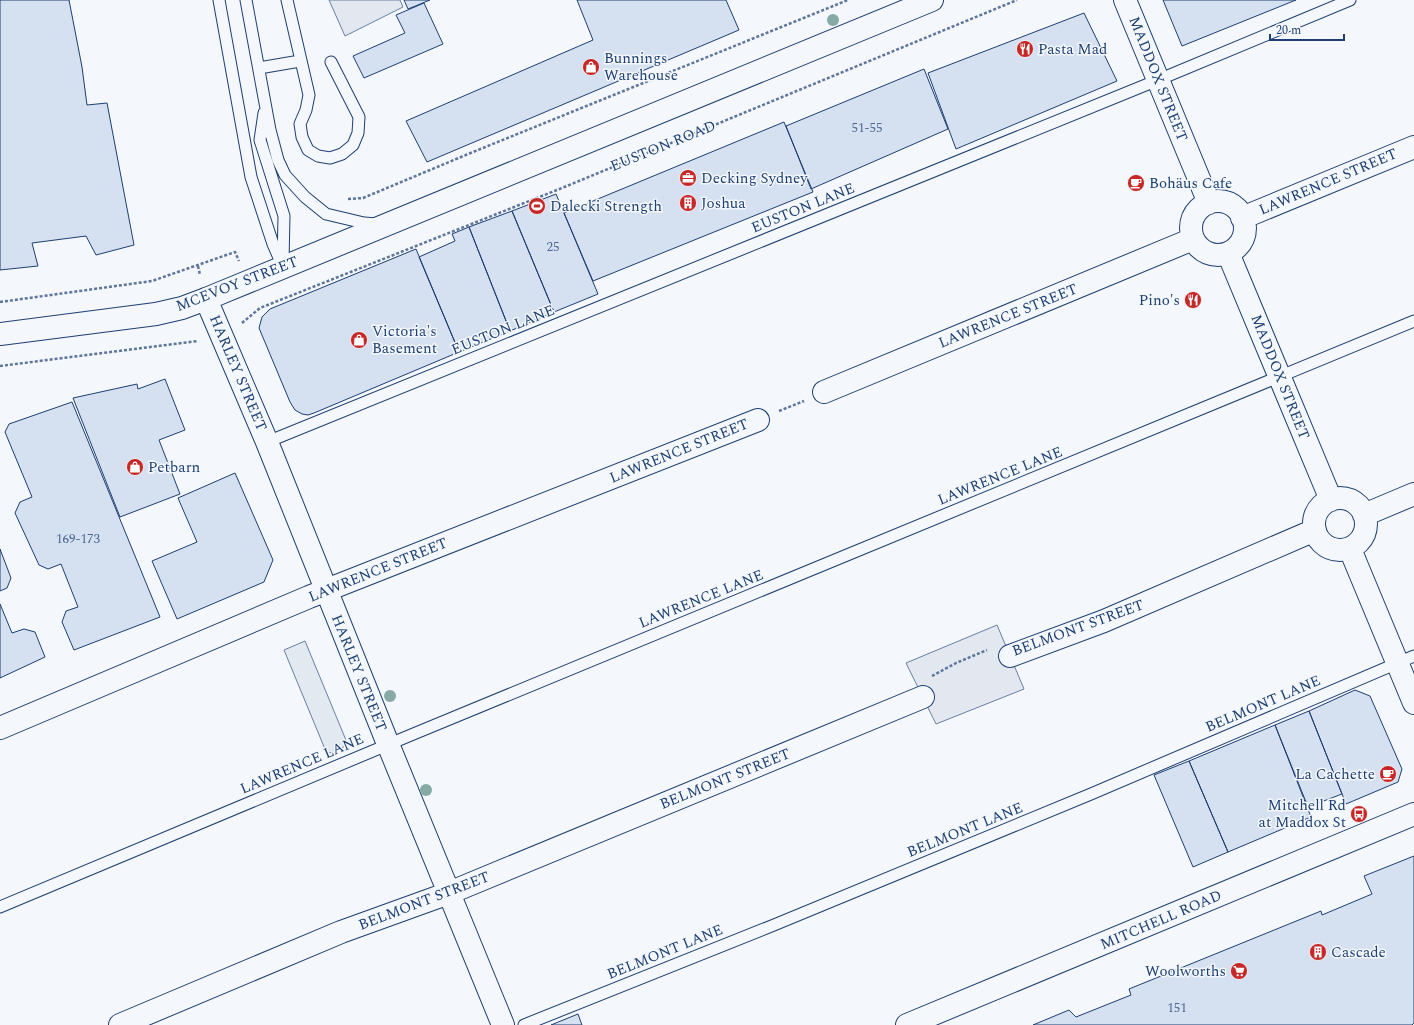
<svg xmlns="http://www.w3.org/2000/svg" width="1414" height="1025" viewBox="0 0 1414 1025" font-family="Spectral,serif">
<rect width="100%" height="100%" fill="#f4f7fb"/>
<!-- green -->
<path fill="#e3e9f0" stroke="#687fa3" d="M305,641L348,745L327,754L284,650Z"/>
<!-- parking -->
<path fill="#e3e8f0" stroke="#687fa3" d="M329,0H400L403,7L345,36Z
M997,625L1024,689L936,724L906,663Z"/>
<!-- building -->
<path fill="#d5e0f0" stroke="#1d3f73" d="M0,0H69L82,67L87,105L107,103L134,245L96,255L86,236L32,243L38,266L0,270Z
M404,0H430L408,9Z
M577,0H726L739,30L427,162L406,121L593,40Z
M1163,0H1296L1182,46Z
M424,3L443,44L364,78L353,56L405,33L396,15Z
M1084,13L1117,81L956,149L928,73Z
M924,69L948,129L811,189L786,126Z
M784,122L813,192L593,281L564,213Z
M556,194L598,294L554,312L512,211Z
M512,211L554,312L510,331L469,227Z
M469,227L510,331L459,352L419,257L455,241L452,234Z
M416,249L459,352L314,413L308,415L302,414L295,410L290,402L259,328L262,317L270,309Z
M165,379L185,430L159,440L180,494L120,517L73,398L137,384L138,389Z
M72,402L160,617L74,650L62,622L66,611L78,607L61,564L48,569L39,565L15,513L20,502L32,497L5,432L9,424Z
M235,473L273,560L264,582L177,619L152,561L197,542L178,498Z
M0,549L11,578L7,588L0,591Z
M0,604L12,633L24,629L35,632L45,657L0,678Z
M1355,690L1370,696L1402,769L1398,782L1346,804L1309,711Z
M1309,711L1342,794L1308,807L1275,725Z
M1275,725L1311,817L1228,852L1189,761Z
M1189,761L1228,852L1193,867L1154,775Z
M1414,856V1023L1412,1025H1033L1069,1010L1076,1017L1131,995L1129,989L1321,911L1322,915L1372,894L1364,876Z
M578,1014L582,1025H551Z"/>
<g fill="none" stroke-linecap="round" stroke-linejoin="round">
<!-- service casing -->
<g stroke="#1d3f73" stroke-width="13">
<path id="service" d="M219,0L251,177L273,244L283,267
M246,0L270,130L278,160L285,175L305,197L326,214L364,223L377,224
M287,0L309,95L306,110L300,124L302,137L308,150L318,156L330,158L342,154L353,145L358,133L359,117L331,62
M259,68L300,61
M264,113L260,140L284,216L283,262
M267,442L1158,80L1350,0
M0,907L411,735L1414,321
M524,1025L774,925L1091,794L1414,656"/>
</g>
<!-- minor casing -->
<g stroke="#1d3f73" stroke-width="24">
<path id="minor" d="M1125,0L1209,203
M1191 228a27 27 0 1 1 54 0a27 27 0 1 1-54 0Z
M1242,218L1414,147
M1228,253L1331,500
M206,299L267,442L388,744L503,1025
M824,392L1193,239
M1314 524a26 26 0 1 1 52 0a26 26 0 1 1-52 0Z
M1364,515L1414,494
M1350,549L1414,703
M1010,656L1104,621L1315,530
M0,728L309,597L758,420
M120,1025L341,932L449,893L923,697"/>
</g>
<!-- tertiary casing -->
<g stroke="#1d3f73" stroke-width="24">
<path id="tertiary" d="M907,1025L1414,814"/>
</g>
<!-- primary casing -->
<g stroke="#1d3f73" stroke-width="24">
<path id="primary" d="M0,334L156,314L182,308L206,299L932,0"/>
</g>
<!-- path -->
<path stroke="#5e769c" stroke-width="2.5" stroke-dasharray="3 2" stroke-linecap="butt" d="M348,199L363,198L473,152L848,0
M198,266L200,275
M0,302L152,281L235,252L239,261
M242,323L260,308L562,188L1017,0
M0,366L198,341
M779,411L804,401
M932,676L956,663L987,650"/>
<!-- service -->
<use href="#service" stroke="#f4f7fb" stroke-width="11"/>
<!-- minor -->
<use href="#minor" stroke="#f4f7fb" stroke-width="22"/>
<!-- tertiary -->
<use href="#tertiary" stroke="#f4f7fb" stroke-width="22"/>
<!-- primary -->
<use href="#primary" stroke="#f4f7fb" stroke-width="22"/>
</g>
<!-- trees -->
<g fill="#86aba6">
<circle cx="833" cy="20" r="6"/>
<circle cx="390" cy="696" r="6"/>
<circle cx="426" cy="790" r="6"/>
</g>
<!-- icons -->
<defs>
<g id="restaurant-disc" transform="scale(0.9)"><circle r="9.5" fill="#c62828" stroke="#f4f7fb"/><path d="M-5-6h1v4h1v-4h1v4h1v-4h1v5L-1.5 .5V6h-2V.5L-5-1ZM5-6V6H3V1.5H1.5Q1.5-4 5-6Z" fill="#fff"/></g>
<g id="shop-disc" transform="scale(0.9)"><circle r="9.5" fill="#c62828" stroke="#f4f7fb"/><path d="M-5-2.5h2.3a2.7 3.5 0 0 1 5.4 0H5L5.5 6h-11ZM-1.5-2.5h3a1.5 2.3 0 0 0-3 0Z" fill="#fff"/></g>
<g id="office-disc" transform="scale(0.9)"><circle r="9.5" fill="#c62828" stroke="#f4f7fb"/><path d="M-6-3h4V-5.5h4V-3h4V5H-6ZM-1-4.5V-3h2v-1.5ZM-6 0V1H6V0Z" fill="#fff"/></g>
<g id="cafe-disc" transform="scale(0.9)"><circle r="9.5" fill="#c62828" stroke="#f4f7fb"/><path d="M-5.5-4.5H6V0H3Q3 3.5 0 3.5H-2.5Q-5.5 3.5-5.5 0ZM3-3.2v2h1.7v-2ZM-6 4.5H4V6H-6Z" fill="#fff"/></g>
<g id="building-disc" transform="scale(0.9)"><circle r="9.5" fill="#c62828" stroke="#f4f7fb"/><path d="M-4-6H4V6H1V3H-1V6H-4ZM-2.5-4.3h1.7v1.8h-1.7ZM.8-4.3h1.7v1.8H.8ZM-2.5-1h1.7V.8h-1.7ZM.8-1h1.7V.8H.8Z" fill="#fff"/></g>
<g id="stadium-disc" transform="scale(0.9)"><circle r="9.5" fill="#c62828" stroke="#f4f7fb"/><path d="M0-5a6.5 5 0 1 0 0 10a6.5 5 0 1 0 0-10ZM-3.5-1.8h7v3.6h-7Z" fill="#fff"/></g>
<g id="bus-disc" transform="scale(0.9)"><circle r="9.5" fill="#c62828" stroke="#f4f7fb"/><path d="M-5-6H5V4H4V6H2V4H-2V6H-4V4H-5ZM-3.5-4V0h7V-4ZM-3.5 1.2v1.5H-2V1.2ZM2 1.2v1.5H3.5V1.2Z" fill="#fff"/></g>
<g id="supermarket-disc" transform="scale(0.9)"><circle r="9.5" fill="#c62828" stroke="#f4f7fb"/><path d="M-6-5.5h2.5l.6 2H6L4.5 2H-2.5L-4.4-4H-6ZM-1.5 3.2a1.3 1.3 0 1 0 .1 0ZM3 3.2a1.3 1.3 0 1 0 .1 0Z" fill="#fff"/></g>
</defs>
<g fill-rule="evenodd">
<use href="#restaurant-disc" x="1025" y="49"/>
<use href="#shop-disc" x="591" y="67"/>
<use href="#office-disc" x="688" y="178"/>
<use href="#cafe-disc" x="1136" y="183"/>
<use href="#building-disc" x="688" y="203"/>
<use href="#stadium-disc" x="537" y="206"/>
<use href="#restaurant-disc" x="1193" y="300"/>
<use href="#shop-disc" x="359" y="340"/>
<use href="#shop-disc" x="135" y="467"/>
<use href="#cafe-disc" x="1388" y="774"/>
<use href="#bus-disc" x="1359" y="814"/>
<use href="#building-disc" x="1318" y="952"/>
<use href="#supermarket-disc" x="1239" y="971"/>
</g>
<g text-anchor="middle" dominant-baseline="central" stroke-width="3" stroke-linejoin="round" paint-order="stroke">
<!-- number labels -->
<g font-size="13" fill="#4b6792">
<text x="867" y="128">51-55</text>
<text x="553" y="247">25</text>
<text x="78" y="539">169-173</text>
<text x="1177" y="1008">151</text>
</g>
<!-- poi labels -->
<g font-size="15" fill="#1d3f73" stroke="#f4f7fb" text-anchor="start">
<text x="1038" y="49">Pasta Mad</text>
<text x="604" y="58">Bunnings<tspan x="604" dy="17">Warehouse</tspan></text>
<text x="701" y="178">Decking Sydney</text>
<text x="1149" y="183">Bohäus Cafe</text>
<text x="701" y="203">Joshua</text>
<text x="550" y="206">Dalecki Strength</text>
<text x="1180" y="300" text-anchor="end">Pino's</text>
<text x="372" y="331">Victoria's<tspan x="372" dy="17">Basement</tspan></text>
<text x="148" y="467">Petbarn</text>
<text x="1375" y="774" text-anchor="end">La Cachette</text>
<text x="1346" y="805" text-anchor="end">Mitchell Rd<tspan x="1346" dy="17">at Maddox St</tspan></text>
<text x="1331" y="952">Cascade</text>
<text x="1226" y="971" text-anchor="end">Woolworths</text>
</g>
<!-- street labels -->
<g font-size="15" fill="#1d3f73" stroke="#f4f7fb">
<text transform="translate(1158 79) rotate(68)">MADDOX STREET</text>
<text transform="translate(663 146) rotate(-22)">EUSTON ROAD</text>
<text transform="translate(1328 182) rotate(-23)">LAWRENCE STREET</text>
<text transform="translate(803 208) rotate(-22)">EUSTON LANE</text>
<text transform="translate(237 284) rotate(-21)">MCEVOY STREET</text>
<text transform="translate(1008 316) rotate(-22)">LAWRENCE STREET</text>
<text transform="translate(503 330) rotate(-22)">EUSTON LANE</text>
<text transform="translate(238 373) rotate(67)">HARLEY STREET</text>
<text transform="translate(1280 377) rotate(68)">MADDOX STREET</text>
<text transform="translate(679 451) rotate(-22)">LAWRENCE STREET</text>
<text transform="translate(1000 476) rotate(-22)">LAWRENCE LANE</text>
<text transform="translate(378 570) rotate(-22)">LAWRENCE STREET</text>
<text transform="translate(701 599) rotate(-22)">LAWRENCE LANE</text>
<text transform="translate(1078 628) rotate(-20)">BELMONT STREET</text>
<text transform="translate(359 673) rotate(68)">HARLEY STREET</text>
<text transform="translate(1263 704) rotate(-23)">BELMONT LANE</text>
<text transform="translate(302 764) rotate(-23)">LAWRENCE LANE</text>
<text transform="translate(725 779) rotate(-22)">BELMONT STREET</text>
<text transform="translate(965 830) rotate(-22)">BELMONT LANE</text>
<text transform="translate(424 901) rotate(-21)">BELMONT STREET</text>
<text transform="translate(1161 920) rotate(-23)">MITCHELL ROAD</text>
<text transform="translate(665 952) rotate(-22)">BELMONT LANE</text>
</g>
</g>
<!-- scale -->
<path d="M1270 34v6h74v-6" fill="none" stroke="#1d3f73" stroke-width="2"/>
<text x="1276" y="34" font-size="12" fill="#1d3f73" stroke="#f4f7fb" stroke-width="3" paint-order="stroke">20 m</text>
</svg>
